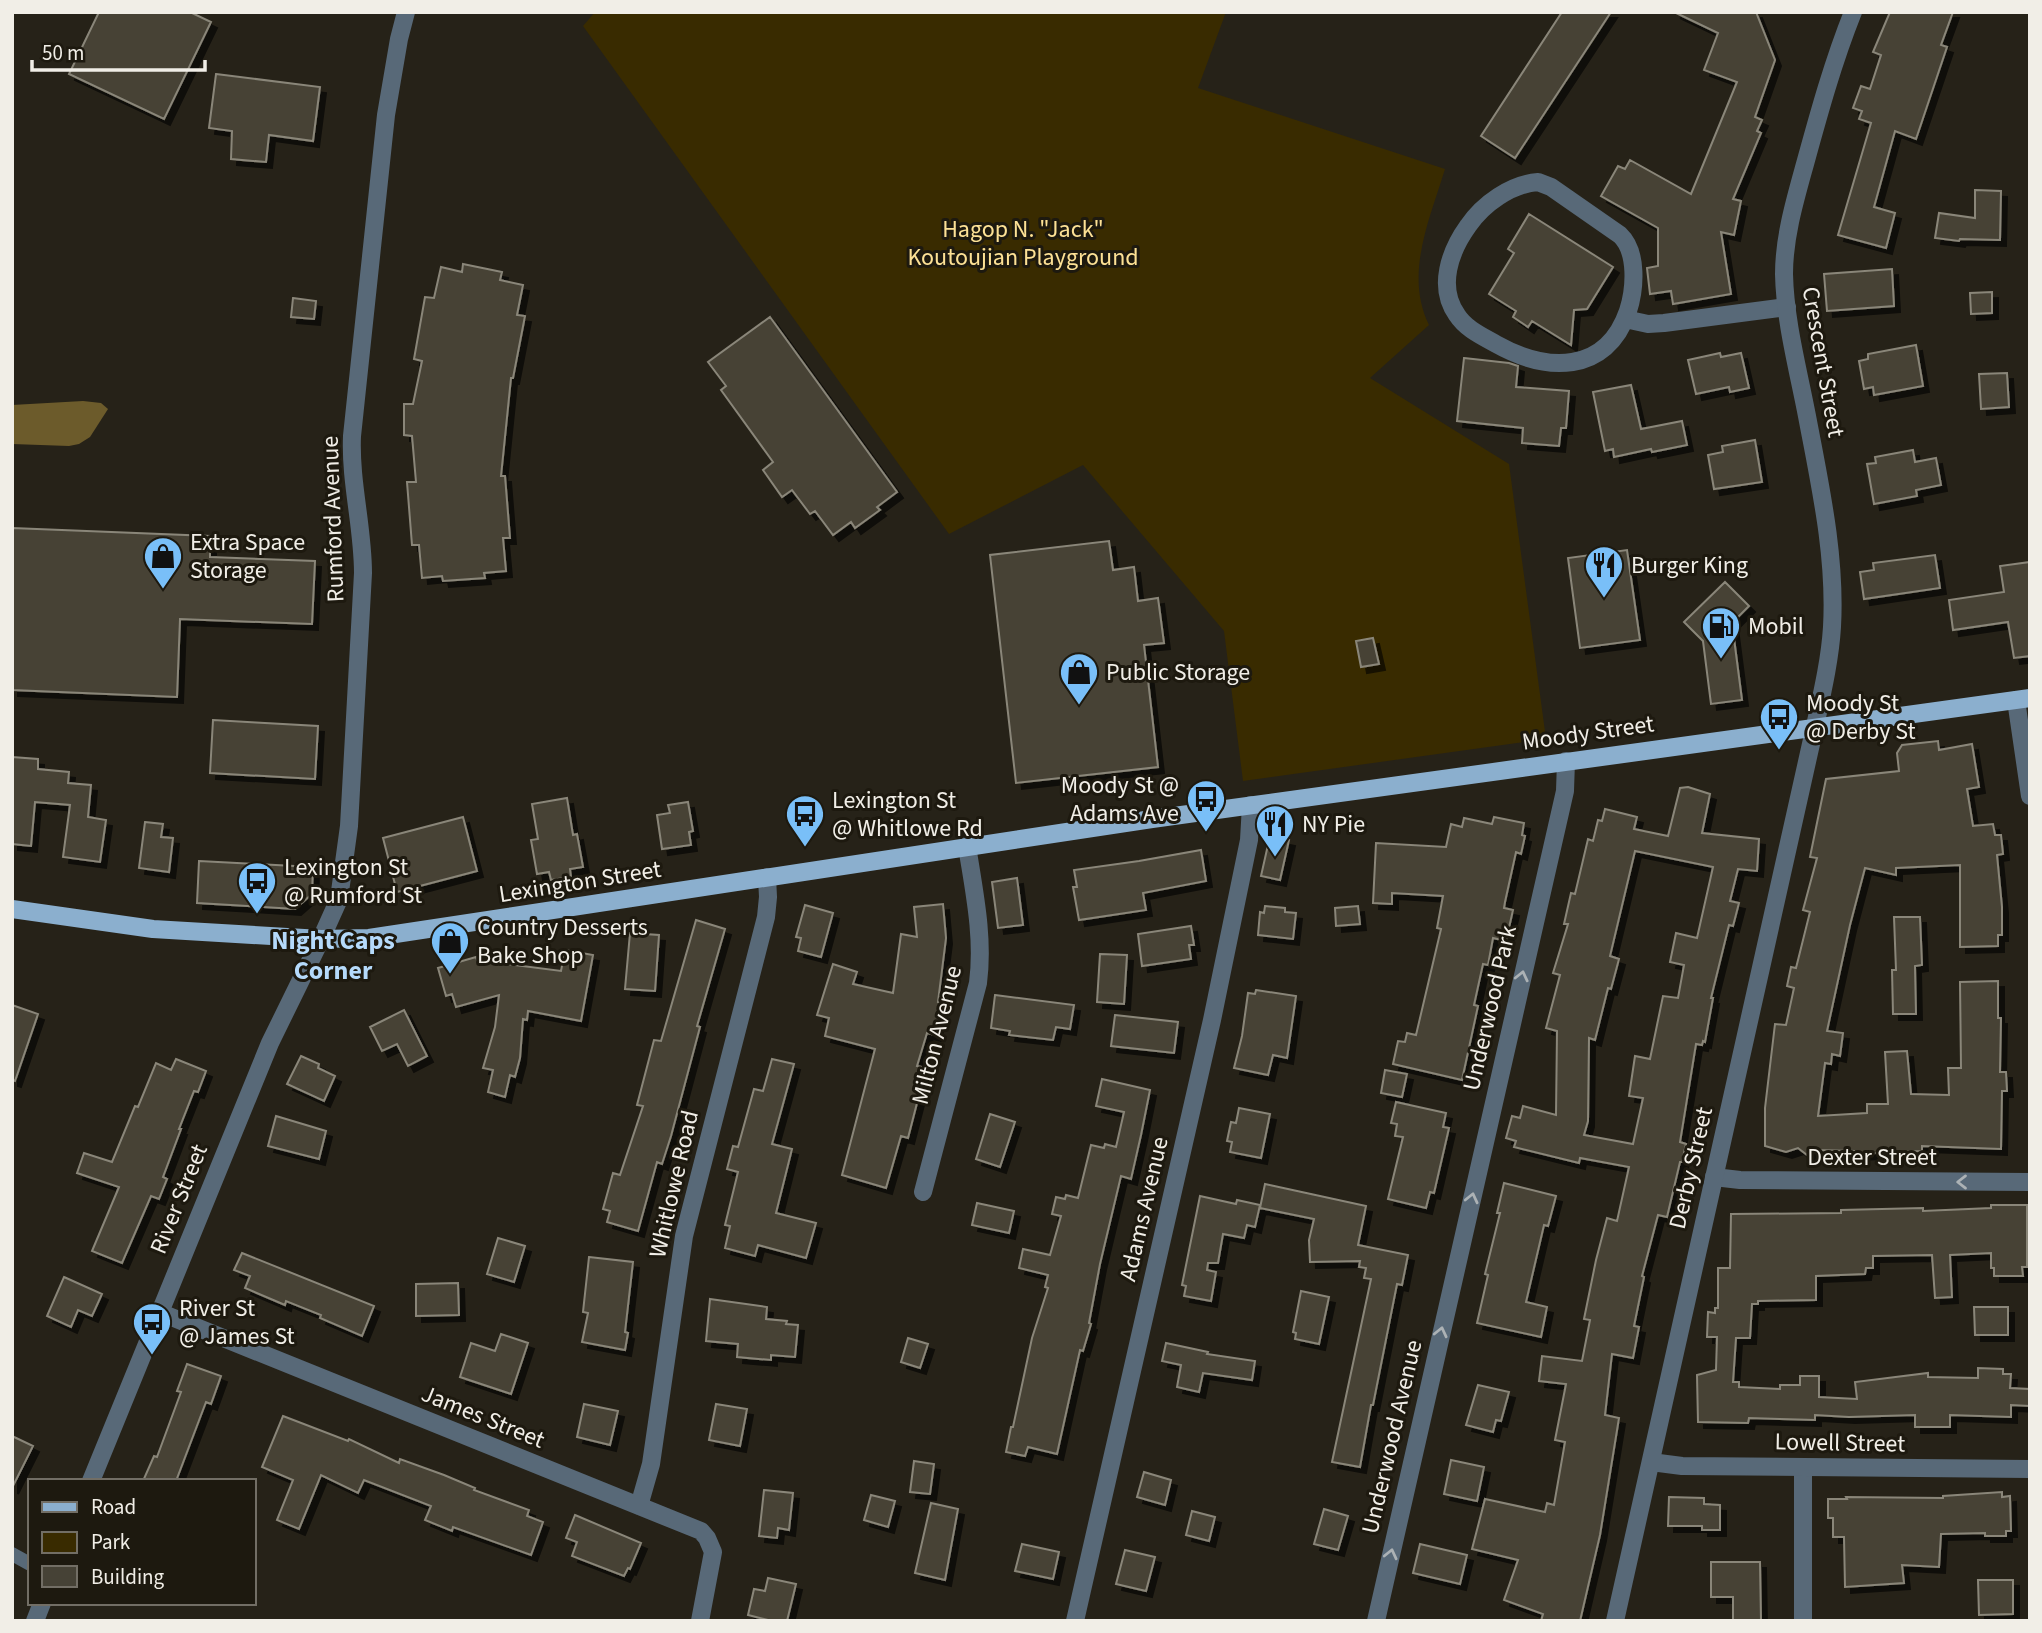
<svg xmlns="http://www.w3.org/2000/svg" width="2042" height="1633" viewBox="0 0 2042 1633" font-family="'Source Sans 3',sans-serif">
<defs>
<filter id="shadow"><feDropShadow dx="6" dy="6" stdDeviation="0" flood-color="#0009"/></filter>
</defs>
<rect width="100%" height="100%" fill="#262218"/>
<!-- green -->
<path fill="#392b00" d="M595,12H1226L1198,88L1445,169C1430,219 1404,274 1429,325L1370,378L1509,464L1546,739L1243,781L1224,631L1083,465L949,534L583,26Z"/>
<!-- water -->
<path fill="#6c5b2b" d="M83,401L101,403L108,409L90,437L79,444L69,446L12,444V405Z"/>
<!-- building -->
<path fill="#464236" stroke="#8a8679" stroke-width="2" fill-rule="evenodd" filter="url(#shadow)" d="M99,12H190L211,22L164,119L69,74Z
M1562,12H1611L1515,158L1481,136Z
M1674,12H1756L1775,60L1755,117L1762,120L1757,131L1761,133L1733,199L1741,201L1734,235L1721,232L1731,294L1673,304L1671,291L1650,294L1647,268L1658,266V228L1601,196L1618,166L1625,169L1630,160L1691,194L1737,82L1704,70L1718,33Z
M1890,12H1953L1941,45L1947,47L1916,139L1895,131L1874,207L1895,213L1886,248L1838,235L1871,123L1859,119L1862,111L1853,108L1861,86L1870,89L1881,55L1873,52Z
M216,74L320,87L313,141L269,135L266,162L231,159L232,131L209,128Z
M1975,190L2001,191L2000,240L1960,239L1959,241L1935,238L1939,213L1975,218Z
M1529,214L1613,267L1587,309L1574,310L1571,345L1532,321L1528,327L1513,317L1516,311L1489,294L1514,253L1508,249Z
M463,264L502,272L500,280L523,285L517,315L525,316L513,378H511L501,476H505L510,538H503L506,571L484,573L485,578L443,581L442,576L422,578L419,545H412L407,482H416L412,436L404,435V404H413L422,361L414,359L425,297L434,298L441,267L462,272Z
M1892,269L1894,306L1827,311L1824,274Z
M1992,292V313L1971,314L1970,293Z
M293,298L316,301L314,319L291,317Z
M770,317L897,492L877,507L880,510L855,528L851,522L833,535L815,511L810,514L792,490L782,497L763,470L773,462L721,390L726,386L708,362Z
M1916,345L1923,386L1874,395L1873,387L1864,389L1859,361L1868,359V354Z
M1720,353L1721,357L1741,353L1749,388L1730,392L1729,387L1696,394L1688,360Z
M1464,358L1509,363L1518,366L1516,387L1569,391L1566,428H1561L1559,446L1522,443L1523,428L1457,421Z
M2007,373L2009,407L1981,409L1979,374Z
M1631,385L1641,429L1682,421L1687,445L1652,452L1651,449L1614,457L1613,449L1605,451L1593,392Z
M1755,440L1762,482L1714,489L1708,455L1723,452L1722,446Z
M1913,450L1915,462L1936,458L1941,485L1916,490L1917,496L1874,504L1867,464L1876,463L1875,457Z
M12,528L210,536V557L315,561L312,624L180,619L177,697L12,690Z
M1109,541L1113,570L1134,567L1138,601L1158,598L1164,643L1144,645L1158,767L1016,783L990,555Z
M1627,550L1640,640L1580,648L1568,558Z
M1935,555L1940,588L1864,599L1860,572L1874,570L1873,563Z
M2030,562V656L2014,658L2008,622L1953,630L1949,600L2004,592L2000,566Z
M1725,582L1749,606L1732,623L1742,700L1711,704L1703,641L1684,622Z
M1373,638L1379,664L1361,667L1356,641Z
M213,720L318,726L315,779L210,773Z
M1938,741L1939,750L1972,744L1979,787L1967,789L1973,826L1993,824L1995,835H2001L2003,854L1997,855L2002,907V935H1998V946L1960,947V865L1896,868V875L1865,868L1850,925L1827,1031L1843,1033L1840,1056L1832,1054L1831,1064L1825,1063L1818,1116L1867,1113V1104H1888L1885,1052L1907,1051L1911,1094L1949,1095L1948,1068H1961L1960,982L1998,981V1018H2001L2000,1072H2006L2007,1091H2002L2001,1149L1922,1146V1151L1854,1154V1151L1813,1150L1807,1155L1798,1148L1786,1152L1765,1146V1108L1775,1024L1786,1025L1794,988L1787,986L1791,967L1796,968L1810,912L1803,910L1817,858L1810,857L1826,779L1899,771L1897,753L1902,745Z
M12,757L38,759V769L69,772L68,783L91,785L88,817L106,820L100,862L63,857L70,805L35,802L31,846L12,844Z
M1688,787L1710,794L1702,833L1759,839L1757,871L1738,869L1730,901L1739,903L1733,926L1729,925L1711,998H1713L1705,1042L1703,1041L1702,1045L1696,1044L1680,1142L1686,1144L1682,1162H1680L1667,1217L1658,1215L1642,1276L1644,1277L1634,1326L1639,1327L1633,1358L1612,1354L1605,1415L1619,1418L1600,1535L1580,1621H1541L1543,1614L1504,1600L1518,1560L1472,1549L1485,1499L1545,1512L1547,1503L1554,1505L1565,1442L1555,1440L1566,1384L1539,1381L1542,1356L1582,1361L1590,1320L1584,1319L1596,1260L1607,1218L1617,1221L1629,1167L1580,1158L1579,1163L1514,1147L1516,1141L1506,1138L1512,1116L1520,1118L1523,1106L1556,1115L1557,1031L1546,1028L1560,975L1553,973L1568,924H1564L1571,893L1575,894L1588,839L1593,841L1598,820L1602,821L1605,809L1637,817L1634,829L1668,836L1680,788ZM1635,851L1713,867L1697,938L1676,933L1670,962L1684,965L1678,998L1663,996L1650,1059L1635,1056L1629,1096L1643,1098L1633,1144L1584,1135L1588,1121L1589,1038L1595,1040L1608,988L1611,989L1619,959L1610,956Z
M567,798L573,835L577,834L583,867L570,869L571,877L551,880L549,872L537,874L531,840L538,839L532,804Z
M688,802L693,831L689,832L691,845L662,849L657,815L670,813L668,805Z
M463,817L477,871L397,892L383,838Z
M1494,817L1524,823L1522,835L1525,836L1521,854L1516,852L1505,902L1504,908L1513,910L1506,941L1493,938L1488,965L1483,964L1474,1005L1478,1006L1462,1080L1393,1064L1398,1041L1405,1042L1407,1033L1416,1035L1441,929L1437,928L1443,896L1392,893V904L1373,903L1376,843L1446,847L1451,824L1462,827L1464,818L1492,824Z
M145,822L163,824L161,837L173,838L169,872L139,868Z
M1270,836L1289,840L1280,880L1261,876Z
M1201,850L1206,881L1143,893L1146,910L1079,920L1073,887H1077L1074,870L1139,861Z
M199,861L313,867L312,894L295,909L197,903Z
M1017,878L1023,925L998,928L992,882Z
M943,904L946,938L938,1002L941,1003L935,1035L927,1033L917,1066L926,1068L908,1138L901,1136L886,1188L842,1175L875,1049L825,1036L829,1018L817,1015L833,964L857,972L853,984L893,993L901,934L917,937L914,907Z
M805,905L833,913L821,957L798,951L801,938L796,937Z
M1265,906L1285,908V912L1296,913L1293,939L1258,935L1260,912L1264,913Z
M1358,906L1360,924L1336,926L1335,908Z
M1894,917H1920L1922,965L1915,966L1916,1014H1893L1892,970H1896Z
M696,920L725,929L697,1026L700,1027L671,1136L662,1164L657,1162L638,1231L607,1222L610,1211L603,1209L613,1173L620,1175L643,1106L637,1105L654,1040L661,1041Z
M1191,926L1194,945H1189L1191,959L1142,966L1138,934Z
M630,933L659,935L655,991L625,989Z
M565,950L593,955L581,1021L528,1011L527,1020L523,1019L520,1058L515,1077L510,1075L505,1097L488,1092L493,1070L483,1068L495,1027L499,995L456,1007L452,994L446,996L438,968L476,957L477,960L561,971Z
M1100,954L1127,955L1124,1004L1097,1002Z
M1256,990L1296,996L1287,1058L1273,1055L1268,1075L1234,1068L1242,1036L1248,993L1255,994Z
M995,995L1074,1005L1070,1029L1056,1027L1053,1040L1009,1035L1010,1031L991,1028Z
M12,1005L38,1014L15,1081L12,1080Z
M404,1010L427,1056L408,1066L397,1044L382,1051L370,1027Z
M1115,1015L1178,1022L1174,1053L1111,1046Z
M301,1056L319,1064L318,1068L335,1076L324,1101L287,1084Z
M176,1059L206,1071L198,1092L194,1091L179,1129H181L163,1177L167,1179L159,1199L151,1196L122,1263L92,1251L119,1187L77,1173L84,1153L112,1162L135,1106L138,1107L156,1063L171,1070Z
M772,1059L794,1064L772,1144L792,1149L776,1213L816,1223L806,1258L758,1245L755,1256L725,1248L730,1226L725,1225L738,1172L727,1169L733,1146L738,1147L754,1089L763,1091Z
M1385,1070L1407,1074L1402,1097L1381,1093Z
M1102,1079L1150,1090L1141,1135L1131,1179L1121,1176L1100,1264L1089,1323L1091,1324L1083,1351L1080,1350L1057,1454L1028,1447L1025,1456L1006,1452L1011,1427H1013L1032,1338L1048,1288L1045,1287L1048,1275L1019,1268L1023,1249L1050,1255L1061,1216L1052,1214L1056,1197L1065,1199L1066,1195L1078,1198L1091,1145L1104,1148L1105,1144L1116,1147L1124,1112L1096,1106Z
M1396,1102L1446,1113L1443,1127L1449,1128L1434,1193L1430,1192L1426,1208L1388,1199L1403,1137L1395,1136L1397,1124L1391,1123Z
M1239,1108L1270,1114L1261,1158L1230,1152L1232,1142L1227,1141L1231,1122L1236,1123Z
M990,1114L1015,1122L1000,1167L976,1159Z
M276,1116L326,1131L319,1159L268,1146Z
M1504,1183L1556,1196L1548,1226L1544,1225L1526,1302L1547,1307L1541,1337L1477,1323L1488,1275L1485,1274L1500,1213H1497Z
M1265,1184L1366,1206L1358,1245L1408,1255L1402,1285L1397,1284L1373,1405H1371L1360,1467L1332,1462L1371,1279L1364,1278L1366,1268L1359,1267L1360,1261L1310,1262L1309,1240L1314,1219L1260,1208Z
M1200,1196L1236,1204L1237,1200L1260,1205L1255,1227L1247,1225L1244,1238L1223,1234L1218,1263H1208L1207,1270L1216,1272L1211,1301L1184,1296L1186,1286L1182,1285Z
M977,1203L1014,1211L1009,1233L972,1225Z
M1991,1205H2027V1267H2022L2023,1276H1994V1268H1991V1253L1950,1255L1952,1297L1935,1298L1932,1255L1873,1256V1268H1866L1865,1274L1816,1276V1300L1758,1301V1304H1752L1750,1338H1736L1733,1382H1739V1387L1780,1389V1385H1800V1376H1819V1397L1857,1399L1855,1382L1928,1373V1377L1978,1378V1368L2003,1369V1374H2011L2010,1388L2030,1389V1406L2011,1405V1417L1950,1415V1427H1915V1415L1849,1417L1815,1415V1420L1749,1418L1748,1423L1698,1422L1697,1375L1716,1370L1717,1337H1707L1708,1312L1715,1313V1308H1718V1268H1730L1731,1214L1841,1213V1210L1923,1208V1211L1991,1208Z
M498,1238L525,1246L514,1282L487,1274Z
M242,1253L374,1306L362,1336L320,1318L321,1315L286,1301L285,1305L245,1288L250,1276L234,1270Z
M589,1257L633,1262L625,1332L628,1333L625,1350L582,1342L588,1313L583,1312Z
M64,1277L102,1294L92,1316L78,1310L71,1327L47,1316Z
M458,1283L459,1315L416,1316V1284Z
M1301,1291L1329,1297L1319,1344L1295,1339L1296,1333L1293,1332Z
M710,1299L767,1307L766,1319L787,1321L786,1324L798,1325L795,1357L771,1355V1360L737,1357L738,1344L706,1341Z
M1974,1307H2008V1335H1975Z
M501,1334L528,1343L511,1394L460,1377L471,1343L495,1351Z
M908,1338L928,1344L920,1368L901,1362Z
M1166,1343L1208,1352L1207,1354L1255,1361L1252,1380L1203,1373L1199,1392L1177,1387L1181,1365L1162,1361Z
M187,1364L221,1376L211,1404L206,1402L176,1481H143L154,1456L157,1457L181,1392L177,1391Z
M1478,1385L1509,1392L1501,1421L1496,1420L1493,1432L1466,1425Z
M584,1404L618,1411L610,1445L577,1437Z
M716,1404L747,1409L740,1446L709,1440Z
M283,1416L348,1441L349,1439L399,1463L400,1459L444,1475L475,1488L474,1490L529,1510L527,1516L543,1522L531,1555L453,1527L452,1531L425,1520L431,1506L364,1480L358,1493L321,1475L299,1529L277,1520L293,1480L262,1467Z
M12,1436L33,1446L12,1488Z
M1451,1460L1484,1467L1477,1501L1444,1494Z
M914,1461L934,1464L930,1494L910,1492Z
M1144,1472L1171,1480L1165,1505L1137,1497Z
M764,1490L793,1493L789,1530L778,1528L777,1538L759,1536Z
M2002,1492V1497L2010,1496L2011,1531H2006V1536H1985V1533L1941,1534L1939,1567L1902,1565L1904,1583L1845,1587L1844,1537H1833V1518H1828V1499H1847L1846,1497L1943,1498V1496Z
M871,1495L895,1501L888,1527L864,1520Z
M1669,1497L1704,1498V1504L1720,1505V1530H1702V1526H1668Z
M931,1503L958,1509L945,1580L915,1573Z
M1324,1509L1348,1516L1338,1550L1314,1544Z
M1192,1511L1215,1517L1209,1541L1186,1535Z
M575,1515L641,1543L630,1569L628,1568L624,1576L572,1556L577,1542L566,1538Z
M1022,1544L1059,1552L1053,1579L1015,1571Z
M1420,1544L1467,1555L1460,1584L1413,1573Z
M1125,1550L1155,1557L1146,1591L1116,1584Z
M1711,1562H1760L1761,1621H1733V1597H1711Z
M768,1578L796,1584L787,1621H772L748,1615L754,1589L765,1591Z
M1978,1580H2013V1614L1979,1615Z"/>
<g fill="none" stroke-linecap="round" stroke-linejoin="round">
<!-- service -->
<path stroke="#586978" stroke-width="14" d="M12,1554L30,1564"/>
<!-- minor -->
<path stroke="#586978" stroke-width="18" d="M1538,182L1551,187L1620,235C1638,252 1635,289 1628,311C1606,375 1546,372 1496,344C1482,336 1466,329 1457,315C1437,287 1450,251 1468,226C1483,204 1511,184 1538,182Z
M1625,319L1648,324L1664,323L1787,307
M2016,700L2030,796
M321,939L339,899L349,826L363,573C363,527 350,482 352,436L386,115L399,39L406,12
M1714,1177L1740,1180L2030,1182
M923,1192L978,983C984,937 974,891 967,846
M159,1312L701,1531L707,1538L713,1552L700,1621
M1803,1467V1621
M639,1506L651,1464L684,1236L766,917L768,897L767,877
M1075,1621L1212,1020L1249,840L1251,805
M1376,1621L1565,791L1566,761"/>
<!-- tertiary -->
<path stroke="#586978" stroke-width="18" d="M1651,1462L1682,1466L2030,1469
M91,1481L270,1043L321,939
M35,1621L42,1603
M1615,1621L1815,726C1822,694 1830,660 1832,627C1836,556 1820,485 1807,416C1798,369 1785,321 1784,274C1784,237 1795,200 1805,164C1819,113 1833,62 1853,12"/>
<!-- primary -->
<path stroke="#8bafce" stroke-width="18" d="M12,909L153,929L321,939L369,938L1152,819L2030,698"/>
</g>
<!-- one-way arrows -->
<defs><path id="oneway-chevron" d="M-2-3.5L2.5 0L-2 3.5" fill="none" stroke-width="1.6" stroke-linecap="round" stroke-linejoin="round" transform="scale(1.75)"/></defs>
<g stroke="#acb2b5">
<use href="#oneway-chevron" transform="translate(1522 976) rotate(-77)"/>
<use href="#oneway-chevron" transform="translate(1962 1182) rotate(-180)"/>
<use href="#oneway-chevron" transform="translate(1472 1198) rotate(-77)"/>
<use href="#oneway-chevron" transform="translate(1441 1332) rotate(-77)"/>
<use href="#oneway-chevron" transform="translate(1391 1554) rotate(-77)"/>
</g>
<!-- icons -->
<defs>
<g id="shop-pin" transform="scale(2.0125)"><path d="M0 17L-7.5 6A9.5 9.5 0 1 1 7.5 6Z" fill="#79bff8" stroke="#1d190f"/><path d="M-5-2.5h2.3a2.7 3.5 0 0 1 5.4 0H5L5.5 6h-11ZM-1.5-2.5h3a1.5 2.3 0 0 0-3 0Z" fill="#111"/></g>
<g id="restaurant-pin" transform="scale(2.0125)"><path d="M0 17L-7.5 6A9.5 9.5 0 1 1 7.5 6Z" fill="#79bff8" stroke="#1d190f"/><path d="M-5-6h1v4h1v-4h1v4h1v-4h1v5L-1.5 .5V6h-2V.5L-5-1ZM5-6V6H3V1.5H1.5Q1.5-4 5-6Z" fill="#111"/></g>
<g id="fuel-pin" transform="scale(2.0125)"><path d="M0 17L-7.5 6A9.5 9.5 0 1 1 7.5 6Z" fill="#79bff8" stroke="#1d190f"/><path d="M-5.5-6h7V0h2V4h1.3V-2.5L3-4.5l.8-.8L6-3V5H2.5V1h-1V6h-7ZM-4.2-4.7v3.2H.2V-4.7Z" fill="#111"/></g>
<g id="bus-pin" transform="scale(2.0125)"><path d="M0 17L-7.5 6A9.5 9.5 0 1 1 7.5 6Z" fill="#79bff8" stroke="#1d190f"/><path d="M-5-6H5V4H4V6H2V4H-2V6H-4V4H-5ZM-3.5-4V0h7V-4ZM-3.5 1.2v1.5H-2V1.2ZM2 1.2v1.5H3.5V1.2Z" fill="#111"/></g>
</defs>
<g fill-rule="evenodd">
<use href="#shop-pin" x="163" y="556"/>
<use href="#restaurant-pin" x="1604" y="565"/>
<use href="#fuel-pin" x="1721" y="626"/>
<use href="#shop-pin" x="1079" y="672"/>
<use href="#bus-pin" x="1779" y="717"/>
<use href="#bus-pin" x="1206" y="799"/>
<use href="#bus-pin" x="805" y="814"/>
<use href="#restaurant-pin" x="1275" y="824"/>
<use href="#bus-pin" x="257" y="881"/>
<use href="#shop-pin" x="450" y="941"/>
<use href="#bus-pin" x="152" y="1322"/>
</g>
<g text-anchor="middle" dominant-baseline="central" stroke-width="6" stroke-linejoin="round" paint-order="stroke">
<!-- park labels -->
<g font-size="24" fill="#fde195" stroke="#1d190f">
<text x="1023" y="229">Hagop N. "Jack"<tspan x="1023" dy="28">Koutoujian Playground</tspan></text>
</g>
<!-- street labels -->
<g font-size="24" fill="#f1eee7" stroke="#1d190f">
<text transform="translate(1823 362) rotate(80)">Crescent Street</text>
<text transform="translate(333 519) rotate(-92)">Rumford Avenue</text>
<text transform="translate(1588 733) rotate(-8)">Moody Street</text>
<text transform="translate(580 882) rotate(-9)">Lexington Street</text>
<text transform="translate(1490 1008) rotate(-77)">Underwood Park</text>
<text transform="translate(937 1035) rotate(-76)">Milton Avenue</text>
<text x="1872" y="1157">Dexter Street</text>
<text transform="translate(1691 1168) rotate(-77)">Derby Street</text>
<text transform="translate(674 1184) rotate(-77)">Whitlowe Road</text>
<text transform="translate(179 1199) rotate(-68)">River Street</text>
<text transform="translate(1144 1209) rotate(-77)">Adams Avenue</text>
<text transform="translate(483 1417) rotate(22)">James Street</text>
<text transform="translate(1392 1437) rotate(-77)">Underwood Avenue</text>
<text transform="translate(1840 1443) rotate(1)">Lowell Street</text>
</g>
<!-- poi labels -->
<g font-size="24" fill="#f1eee7" stroke="#1d190f" text-anchor="start">
<text x="190" y="542">Extra Space<tspan x="190" dy="28">Storage</tspan></text>
<text x="1631" y="565">Burger King</text>
<text x="1748" y="626">Mobil</text>
<text x="1106" y="672">Public Storage</text>
<text x="1806" y="703">Moody St<tspan x="1806" dy="28">@ Derby St</tspan></text>
<text x="1179" y="785" text-anchor="end">Moody St @<tspan x="1179" dy="28">Adams Ave</tspan></text>
<text x="832" y="800">Lexington St<tspan x="832" dy="28">@ Whitlowe Rd</tspan></text>
<text x="1302" y="824">NY Pie</text>
<text x="284" y="867">Lexington St<tspan x="284" dy="28">@ Rumford St</tspan></text>
<text x="477" y="927">Country Desserts<tspan x="477" dy="28">Bake Shop</tspan></text>
<text x="179" y="1308">River St<tspan x="179" dy="28">@ James St</tspan></text>
</g>
<!-- neighbourhood labels -->
<g font-size="26" font-weight="bold" fill="#b5dafb" stroke="#1d190f">
<text x="333" y="940">Night Caps<tspan x="333" dy="30">Corner</tspan></text>
</g>
</g>
<!-- border -->
<rect width="2042" height="1633" fill="none" stroke="#f1eee7" stroke-width="28"/>
<!-- legend -->
<rect x="28" y="1479" width="228" height="126" fill="#1d190f" stroke="#726e65" stroke-width="2"/>
<rect x="42" y="1502" width="35" height="10" fill="#8bafce" stroke="#726e65" stroke-width="2"/>
<text x="91" y="1514" font-size="21" fill="#f1eee7">Road</text>
<rect x="42" y="1532" width="35" height="21" fill="#392b00" stroke="#726e65" stroke-width="2"/>
<text x="91" y="1549" font-size="21" fill="#f1eee7">Park</text>
<rect x="42" y="1566" width="35" height="21" fill="#464236" stroke="#726e65" stroke-width="2"/>
<text x="91" y="1584" font-size="21" fill="#f1eee7">Building</text>
<!-- scale -->
<path d="M32 60v10h173v-10" fill="none" stroke="#f1eee7" stroke-width="3.5"/>
<text x="42" y="60" font-size="21" fill="#f1eee7" stroke="#1d190f" stroke-width="5" paint-order="stroke">50 m</text>
</svg>
